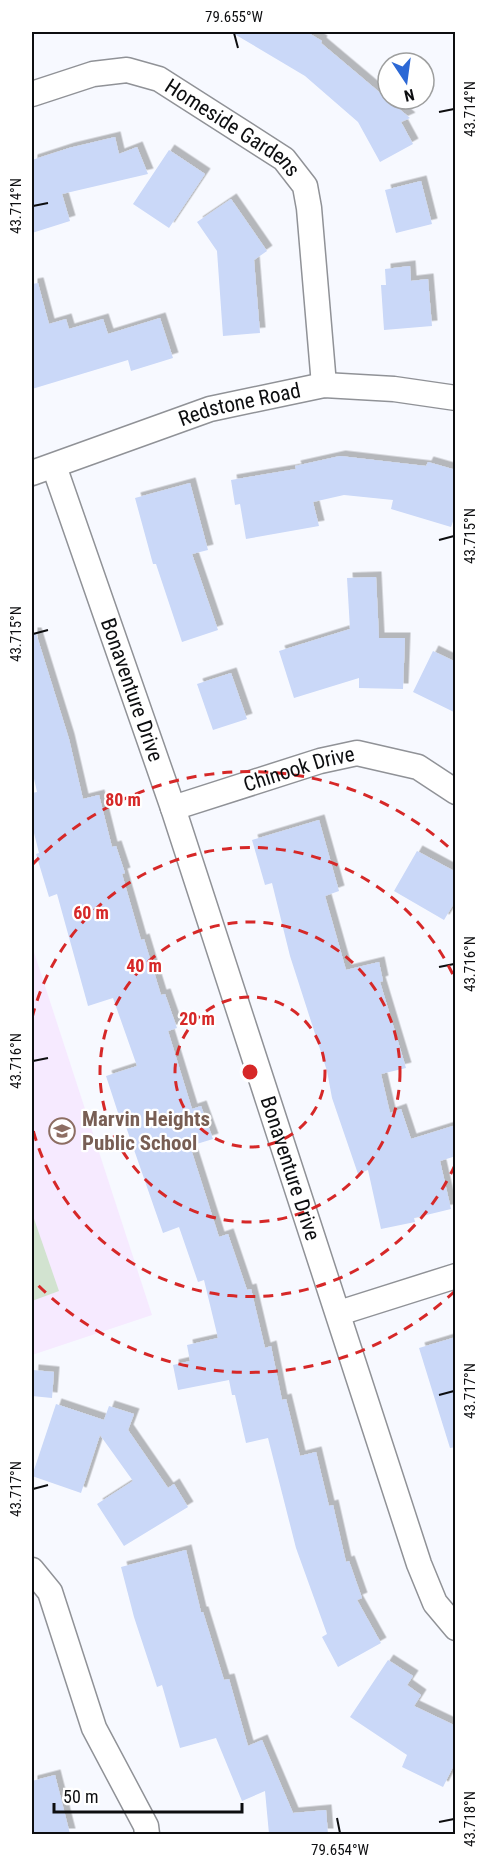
<svg xmlns="http://www.w3.org/2000/svg" width="487" height="1866" viewBox="0 0 487 1866" font-family="'Roboto Condensed',sans-serif">
<defs>
<filter id="shadow"><feDropShadow dx="5.5" dy="-5.5" stdDeviation="0" flood-color="#0004"/></filter>
</defs>
<rect width="100%" height="100%" fill="#f7f9ff"/>
<!-- education -->
<path fill="#f6eaff" d="M32,946L152,1315L32,1355Z"/>
<!-- green -->
<path fill="#d2e3d0" d="M32,1213L59,1291L32,1301Z"/>
<!-- building -->
<path fill="#cad8f8" filter="url(#shadow)" d="M231,32H307L322,41L321,43L410,118L401,122L413,144L380,162L358,122L305,76Z
M115,137L119,154L137,147L148,174L62,194L70,221L32,233V160L69,148Z
M169,150L205,174L169,228L133,204Z
M421,181L432,224L396,233L385,190Z
M231,199L267,251L254,260L260,333L223,336L217,251L197,222Z
M410,266L411,281L428,279L432,326L384,330L381,285H386L385,269Z
M38,283L49,324L66,319L69,329L103,319L108,334L160,318L173,358L131,371L128,360L32,389V284Z
M340,456L426,466L428,462L456,470V513L451,527L391,509L393,500L344,495L313,502L319,526L246,539L240,504L235,505L231,480L296,469L295,466Z
M190,483L208,550L192,554L218,630L182,642L156,564H153L135,498Z
M376,577L379,638H405L403,689L359,688V678L294,698L279,651L350,629L347,578Z
M32,633H36L69,739L83,799L99,795L112,847L116,846L125,873L122,874L141,940L144,939L161,995L165,994L177,1028L168,1031L192,1109L201,1106L213,1139L190,1146L219,1237L228,1234L247,1290L251,1289L265,1348L271,1346L282,1400L286,1399L300,1456L316,1452L329,1506L333,1505L346,1562L349,1561L362,1598L357,1600L381,1643L338,1667L322,1637L327,1634L296,1548L268,1438L246,1443L235,1395H232L229,1380L178,1390L173,1365L190,1361L187,1345L218,1338L204,1280L198,1282L179,1227L163,1233L124,1121L121,1122L106,1076L137,1066L113,998L88,1006L57,894L49,897L36,854L39,853L32,825V793L37,792L32,770Z
M433,651L456,662V713L413,692Z
M231,673L247,719L213,730L197,684Z
M319,820L339,891L325,896L346,970L379,962L383,981L380,982L406,1068L381,1074L390,1113L401,1109L411,1139L456,1125V1156L440,1161L451,1209L414,1218L415,1222L381,1229L368,1170L358,1174L332,1098L327,1071L290,956L272,883L265,885L252,840Z
M417,851L456,872V900L444,920L394,891Z
M456,1337V1447L450,1448L419,1348Z
M33,1370L54,1372L52,1398L32,1396Z
M56,1404L104,1420L109,1406L134,1414L128,1430L168,1488L174,1484L188,1507L124,1546L97,1504L133,1481L100,1435L81,1493L32,1476Z
M186,1550L201,1612H203L224,1680L229,1679L248,1746L262,1740L293,1813L326,1810L328,1834H269L265,1791L242,1801L216,1738L180,1748L162,1685L157,1687L134,1617L121,1567Z
M388,1660L413,1676L407,1685L421,1695L414,1706L456,1726V1761L443,1787L402,1767L407,1755L350,1717Z
M55,1775L70,1834H32V1781Z"/>
<g fill="none" stroke-linecap="round" stroke-linejoin="round">
<!-- minor casing -->
<g stroke="#909297" stroke-width="27">
<g id="minor">
<path id="s1" d="M32,94L93,74L127,70L159,79L284,159L305,186L309,208L324,385"/>
<path id="s2" d="M54,466L173,808L419,1564L435,1603L456,1628"/>
<path id="s3" d="M32,473L210,409L324,385L394,389L456,398"/>
<path id="s4" d="M173,808L320,761L357,753L418,767L456,792"/>
<path d="M339,1313L456,1276"/>
<path d="M32,1570L50,1592L94,1728L146,1826L147,1834"/>
</g>
</g>
<!-- minor -->
<use href="#minor" stroke="#fff" stroke-width="24"/>
</g>
<!-- ticks -->
<path fill="none" stroke="#0d0e10" stroke-width="2" d="M234,33L238,48M439,112L454,109M33,206L48,203M439,540L454,536M33,634L48,630M439,967L454,964M33,1061L48,1058M439,1395L454,1391M33,1489L48,1485M337,1818L340,1833M439,1822L454,1819"/>
<!-- distance rings -->
<g fill="none" stroke="#d62828" stroke-width="3" stroke-dasharray="10 8">
<circle cx="250" cy="1072" r="75"/>
<circle cx="250" cy="1072" r="150"/>
<path d="M455 1165A225 225 0 0 1 32 1126M32 1018A225 225 0 0 1 455 979"/>
<path d="M455 1291A300 300 0 0 1 32 1279M32 865A300 300 0 0 1 455 853"/>
</g>
<!-- icons -->
<defs>
<g id="school-ring" transform="scale(1.35)"><circle r="9.5" fill="#fff" stroke="#8d6e63" stroke-width="1.5"/><path d="M0-5L7-2L0 1L-7-2ZM-4 1L0 2.5L4 1V4Q0 6-4 4Z" fill="#8d6e63"/></g>
</defs>
<g fill-rule="evenodd">
<use href="#school-ring" x="62" y="1131"/>
</g>
<g text-anchor="middle" dominant-baseline="central" stroke-width="4.5" stroke-linejoin="round" paint-order="stroke">
<!-- street labels -->
<g font-size="21" fill="#0d0e10" stroke="#fff">
<text stroke="none"><textPath href="#s1" startOffset="220">Homeside Gardens</textPath></text>
<text stroke="none"><textPath href="#s3" startOffset="219">Redstone Road</textPath></text>
<text stroke="none"><textPath href="#s2" startOffset="237">Bonaventure Drive</textPath></text>
<text stroke="none"><textPath href="#s4" startOffset="132">Chinook Drive</textPath></text>
<text stroke="none"><textPath href="#s2" startOffset="741">Bonaventure Drive</textPath></text>
</g>
<!-- education labels -->
<g font-size="21" font-weight="bold" fill="#785e54" stroke="#fff" text-anchor="start">
<text x="82" y="1119">Marvin Heights<tspan x="82" dy="24">Public School</tspan></text>
</g>
</g>
<circle cx="250" cy="1072" r="9" fill="#d62828" stroke="#fff" stroke-width="3"/>
<g font-size="18" text-anchor="middle" font-weight="bold" fill="#d62828" stroke="#fff" stroke-width="4.5" stroke-linejoin="round" paint-order="stroke">
<text x="123" y="806">80 m</text>
<text x="91" y="919">60 m</text>
<text x="144" y="972">40 m</text>
<text x="197" y="1025">20 m</text>
</g>
<!-- border -->
<rect width="487" height="1866" fill="none" stroke="#ffffff" stroke-width="66"/>
<!-- north arrow -->
<g transform="translate(406 81) rotate(167)"><circle r="28" fill="#ffffff" stroke="#9e9f9f" stroke-width="1.5"/>
<path d="M0-4.5L10 22L0 15L-10 22Z" fill="#2c68d5"/>
<text y="-9" font-size="16" font-weight="bold" text-anchor="middle" fill="#0d0e10">N</text>
</g>
<!-- scale -->
<path d="M54 1803v9h188v-9" fill="none" stroke="#0d0e10" stroke-width="3"/>
<text x="63" y="1803" font-size="18" fill="#0d0e10" stroke="#ffffff" stroke-width="4.5" paint-order="stroke">50 m</text>
<rect x="33" y="33" width="421" height="1800" fill="none" stroke="#0d0e10" stroke-width="2"/>
<g font-size="15" text-anchor="middle" fill="#0d0e10">
<text x="234" y="22">79.655°W</text>
<text transform="translate(470 109) rotate(-90)" y="5">43.714°N</text>
<text transform="translate(16 206) rotate(-90)" y="5">43.714°N</text>
<text transform="translate(470 536) rotate(-90)" y="5">43.715°N</text>
<text transform="translate(16 634) rotate(-90)" y="5">43.715°N</text>
<text transform="translate(470 964) rotate(-90)" y="5">43.716°N</text>
<text transform="translate(16 1061) rotate(-90)" y="5">43.716°N</text>
<text transform="translate(470 1391) rotate(-90)" y="5">43.717°N</text>
<text transform="translate(16 1489) rotate(-90)" y="5">43.717°N</text>
<text transform="translate(470 1819) rotate(-90)" y="5">43.718°N</text>
<text x="340" y="1855">79.654°W</text>
</g>
</svg>
